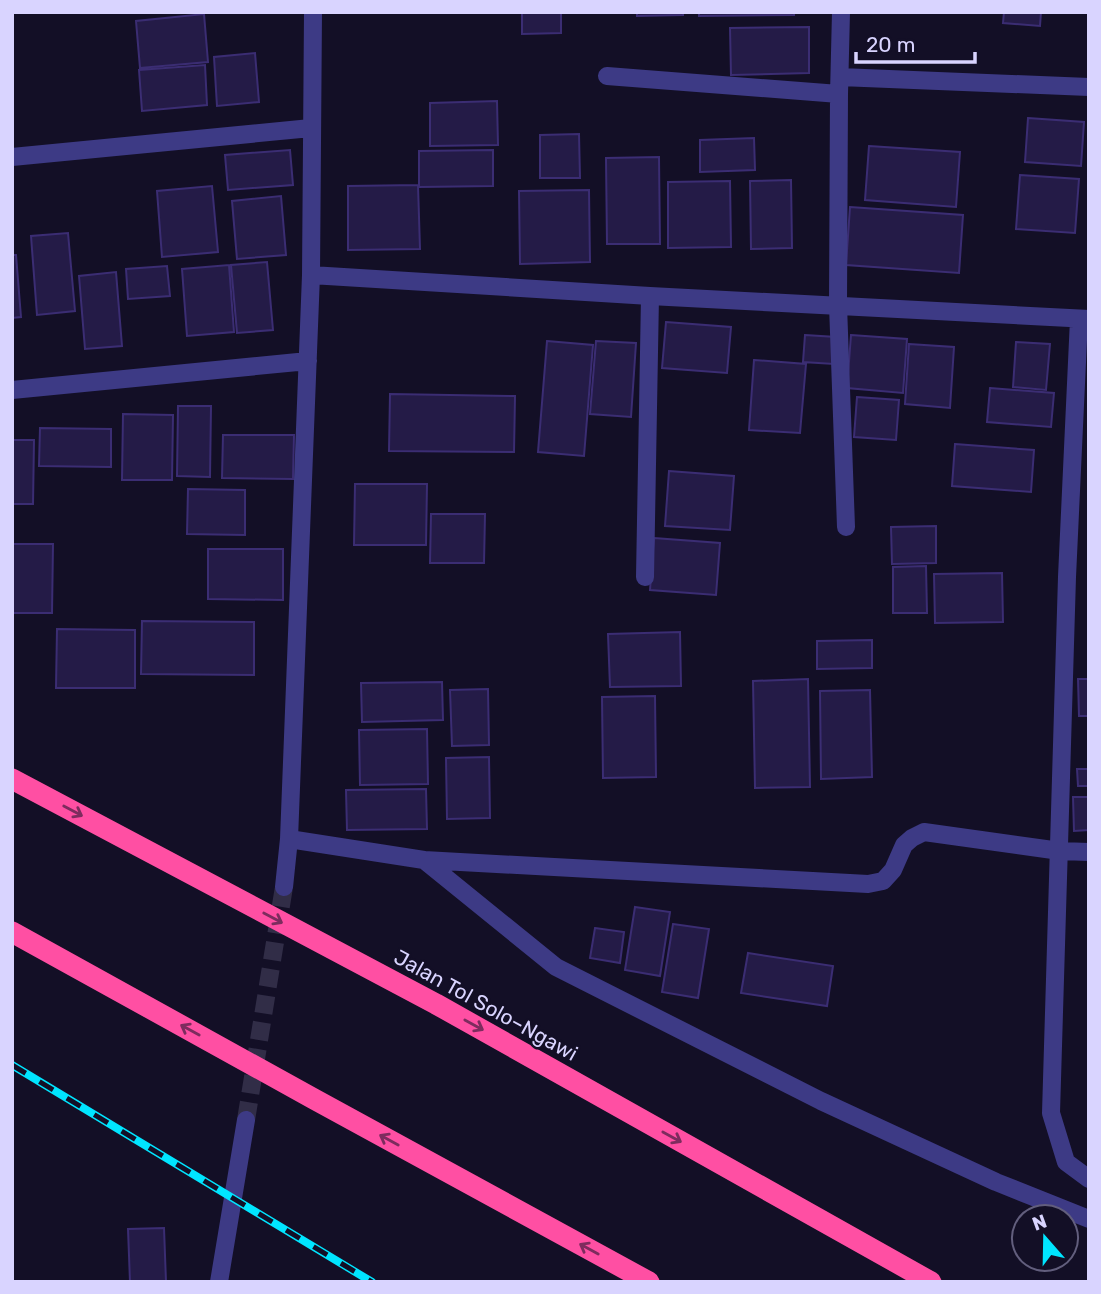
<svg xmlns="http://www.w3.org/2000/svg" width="1101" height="1294" viewBox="0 0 1101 1294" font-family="Rubik,sans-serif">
<rect width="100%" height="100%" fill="#130f26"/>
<!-- building -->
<path fill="#241b47" stroke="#3b2d73" stroke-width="2" d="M522,12H561V33L522,34Z
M637,12H683V15L637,16Z
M699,12H794V15L699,16Z
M1004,12H1041L1040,26L1003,23Z
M204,14L208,62L140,68L136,21Z
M809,27V73L731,75L730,28Z
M255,53L259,102L217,106L214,57Z
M205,65L207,105L142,111L139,70Z
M497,101L498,145L430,146V103Z
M1028,118L1084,122L1081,166L1025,162Z
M579,134L580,178H540V135Z
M754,138L755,170L700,172V140Z
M869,146L960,152L956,207L865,200Z
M290,150L293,185L228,190L225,155Z
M493,150V186L419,187V151Z
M659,157L660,244H607L606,158Z
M1020,175L1079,179L1075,233L1016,229Z
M791,180L792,248L751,249L750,181Z
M730,181L731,247L668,248V182Z
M418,185L420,249L348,250V186Z
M212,186L218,252L162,257L157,191Z
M589,190L590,262L520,264L519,191Z
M281,196L286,255L237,259L232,201Z
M850,207L963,215L959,273L846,265Z
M68,233L75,311L37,315L31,236Z
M12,255H16L21,317L12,318Z
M267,262L273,330L237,333L231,265Z
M229,265L234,332L187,336L182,269Z
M167,266L170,296L128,299L126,269Z
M116,272L122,346L85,349L79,276Z
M666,322L731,327L727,373L662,368Z
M805,335L836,337L834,364L803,362Z
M851,335L907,339L903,393L847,388Z
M547,341L593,345L584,456L538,452Z
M596,341L636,343L631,417L590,414Z
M1016,342L1050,344L1046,390L1013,387Z
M909,344L954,347L950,408L905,404Z
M754,360L806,364L800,433L749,430Z
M990,388L1054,393L1051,427L987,422Z
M390,394L515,396L514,452L389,451Z
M857,397L899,400L896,440L854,437Z
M178,406H211L210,477L177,476Z
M123,414L173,415L172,480H122Z
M40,428L111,429V467L39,466Z
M223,435H294L293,479L222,478Z
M12,440H34L33,504H12Z
M955,444L1034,450L1031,492L952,486Z
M669,471L734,476L730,530L665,526Z
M355,484H427L426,545H354Z
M188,489L245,490V535L187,534Z
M431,514H485L484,563H430Z
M936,526V563L892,564L891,527Z
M654,538L720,543L716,595L650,590Z
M12,544H53L52,613H12Z
M208,549H283V600L208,599Z
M926,566L927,613H893V567Z
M1002,573L1003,622L935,623L934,574Z
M142,621L254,622V675L141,674Z
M57,629L135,630V688H56Z
M680,632L681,686L610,687L608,634Z
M872,640V668L817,669V641Z
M808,679L810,787L755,788L753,681Z
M1078,679H1089V716H1079Z
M442,682L443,720L362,722L361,683Z
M488,689L489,745L452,746L450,690Z
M870,690L872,777L821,779L820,691Z
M655,696L656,777L603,778L602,697Z
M427,729L428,784L360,785L359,730Z
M489,757L490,818L447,819L446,758Z
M1077,769H1089V786H1078Z
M426,789L427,829L347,830L346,790Z
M1073,797H1089V830L1074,831Z
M635,907L670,912L660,976L625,970Z
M673,924L709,929L698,998L662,992Z
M595,928L624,932L620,963L590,958Z
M748,953L833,966L827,1006L741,993Z
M164,1228L166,1282H130L128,1229Z"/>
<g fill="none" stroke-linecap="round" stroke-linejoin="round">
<!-- minor-tunnel -->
<path stroke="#312d47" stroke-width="18" stroke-dasharray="18 9" stroke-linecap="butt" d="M246,1120L284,887"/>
<!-- minor -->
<path stroke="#3d3a85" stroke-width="18" d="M841,12L839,94L838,305L846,527
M607,76L839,94
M840,77L1089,87
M12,157L311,128
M311,275L650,296L1089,319
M1079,319L1067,577L1051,1113L1066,1162L1089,1179
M12,390L308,361
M645,577L650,296
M289,839L424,860L556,967L821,1101L996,1182L1089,1219
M424,860L868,884L883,881L893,870L904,845L912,838L924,832L1060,851L1089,852
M284,887L289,839L311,275L313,12
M219,1282L246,1120"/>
<!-- highway -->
<path stroke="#ff4fa3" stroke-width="21" d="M12,779L436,1004L931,1282
M12,932L314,1099L649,1282"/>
<!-- rail casing -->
<g stroke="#00e5ff" stroke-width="8">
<path id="rail" d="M12,1065L372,1282"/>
</g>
<!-- rail -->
<use href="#rail" stroke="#130f26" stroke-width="5" stroke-dasharray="16" stroke-linecap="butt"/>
</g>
<!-- one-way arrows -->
<defs><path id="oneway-shaft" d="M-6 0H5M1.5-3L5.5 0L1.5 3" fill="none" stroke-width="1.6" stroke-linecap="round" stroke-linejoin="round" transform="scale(1.75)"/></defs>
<g stroke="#7d2c5e">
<use href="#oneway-shaft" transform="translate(73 811) rotate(28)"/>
<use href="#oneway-shaft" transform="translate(273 918) rotate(28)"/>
<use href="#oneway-shaft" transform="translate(474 1025) rotate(29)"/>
<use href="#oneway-shaft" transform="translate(190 1030) rotate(-151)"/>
<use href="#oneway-shaft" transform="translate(672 1137) rotate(29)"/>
<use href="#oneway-shaft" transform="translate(389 1140) rotate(-151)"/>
<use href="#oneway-shaft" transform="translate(589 1249) rotate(-151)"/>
</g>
<g text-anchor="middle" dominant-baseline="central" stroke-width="5" stroke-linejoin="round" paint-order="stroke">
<!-- street labels -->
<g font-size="21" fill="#d9d4ff" stroke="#130f26">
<text transform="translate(486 1005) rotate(29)">Jalan Tol Solo–Ngawi</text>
</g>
</g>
<!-- border -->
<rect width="1101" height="1294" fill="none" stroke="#d9d4ff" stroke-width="28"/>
<!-- north arrow -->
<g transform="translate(1045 1238) rotate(340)"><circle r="33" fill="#130f26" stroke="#625e7d" stroke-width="2"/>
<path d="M0-5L12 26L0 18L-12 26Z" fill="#00e5ff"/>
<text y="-10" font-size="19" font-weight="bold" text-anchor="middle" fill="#d9d4ff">N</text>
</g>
<!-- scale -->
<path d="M856 52v10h119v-10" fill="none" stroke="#d9d4ff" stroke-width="3.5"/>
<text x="866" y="52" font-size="21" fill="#d9d4ff" stroke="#130f26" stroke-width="5" paint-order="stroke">20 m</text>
</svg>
